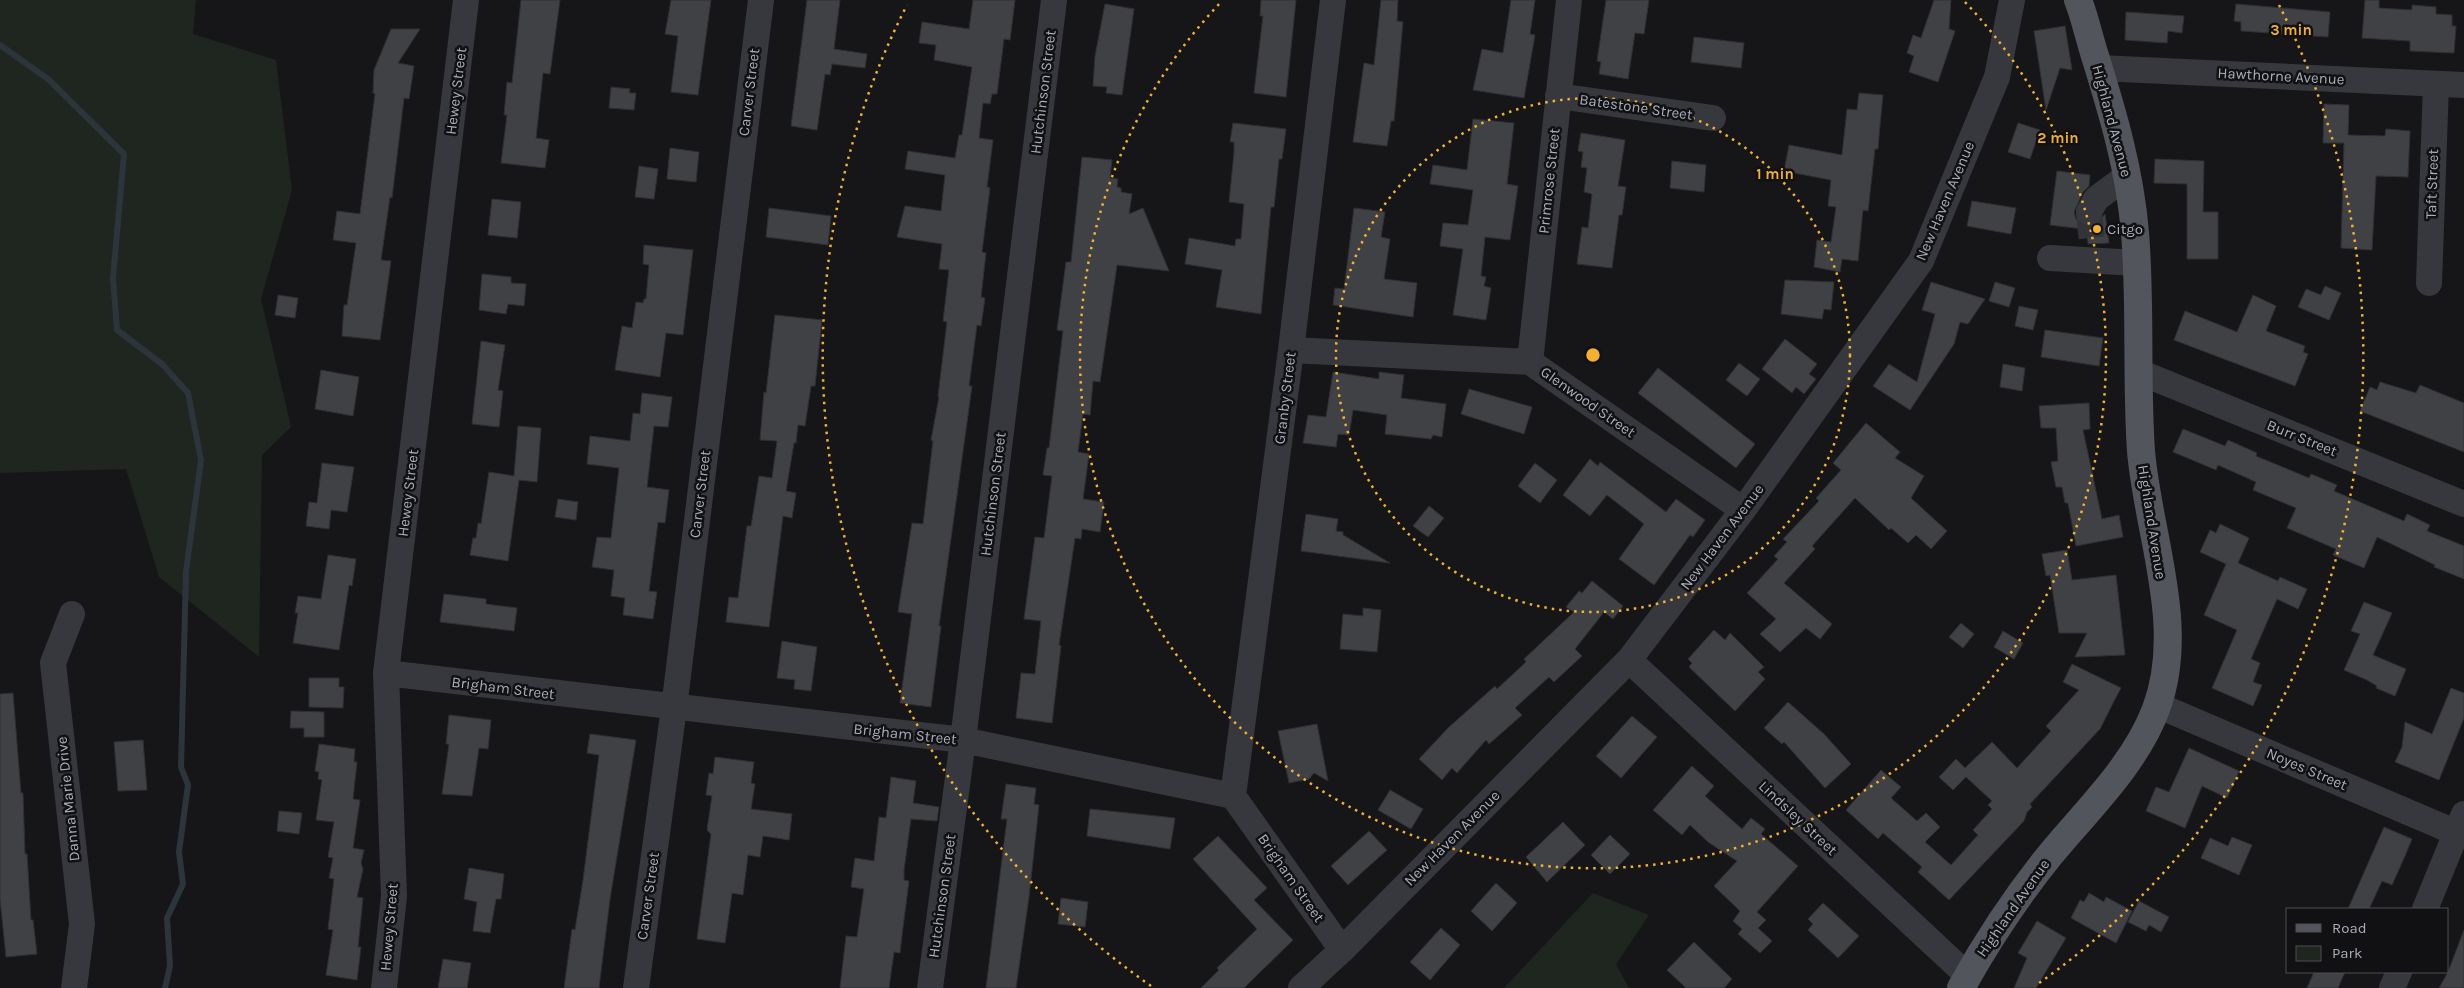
<svg xmlns="http://www.w3.org/2000/svg" width="2464" height="988" viewBox="0 0 2464 988" font-family="Karla,sans-serif">
<rect width="100%" height="100%" fill="#161618"/>
<!-- green -->
<path fill="#1e261f" d="M0,0H196L193,34L276,60L292,190L261,299L291,427L262,455L259,657L159,577L126,469L0,473Z
M1593,893L1649,915L1616,964L1629,988H1504Z"/>
<g fill="none" stroke-linecap="round" stroke-linejoin="round">
<!-- stream -->
<path stroke="#2c353c" stroke-width="6" d="M0,45L48,79L124,154L113,278L117,330L162,364L188,393L201,460L186,572L181,767L188,785L179,852L183,884L167,918L170,966L165,988"/>
</g>
<!-- building -->
<path fill="#404145" stroke="#303034" d="M521,0H560L550,74L543,73L536,138L549,140L545,168L501,163L507,115H504L507,82L512,83Z
M671,0H711L698,95L671,92L678,36L665,34Z
M807,0H840L834,49L867,54L865,68L832,64L830,75L825,74L817,130L791,126Z
M973,0H1015L1010,40L1004,39L997,94H992L990,104L983,103L979,138L993,140L987,187L990,188L982,252L986,253L981,297L985,298L981,326L977,325L969,386H972L939,626H941L931,707L900,703L912,614L898,612L912,523L923,524L933,441L931,440L939,397L938,396L947,322L943,321L949,270L939,269L942,244L897,237L905,206L941,211L945,175L905,169L908,151L955,158L959,135H962L972,67L934,60L936,45L919,43L922,22L969,29Z
M1261,0H1296L1286,97L1254,93L1263,16H1260Z
M1381,0H1398L1397,21L1403,22L1394,121H1391L1387,146L1353,142L1364,63L1374,65Z
M1511,0H1535L1530,34L1535,35L1524,98L1473,90L1482,49L1503,53Z
M1606,0H1649L1644,34L1635,33L1628,79L1599,74L1601,62L1597,61Z
M1934,0H1951L1949,29L1955,31L1938,82L1909,72L1914,56L1907,53L1913,35L1921,38Z
M2365,0H2379V8L2412,10V5L2436,7V14L2452,15V26H2456L2454,53L2410,51V41L2362,38Z
M1105,4L1134,9L1122,95L1106,93L1107,87L1093,86L1095,56Z
M2236,4L2330,12L2328,37L2241,31V22L2234,21Z
M2126,12L2184,16L2182,33L2168,31L2167,43L2125,40Z
M2065,26L2072,70L2060,68L2046,110L2034,31Z
M391,29H420L398,63L414,66L409,99L404,98L392,198L390,197L381,260L391,261L380,340L342,336L344,305H347L356,243L333,240L337,211L360,214L375,94L373,93L374,70Z
M1694,37L1744,43L1741,68L1691,62Z
M611,87L630,89L629,93H636L634,110L609,108Z
M1859,93L1883,95L1880,125L1878,149H1875L1868,211L1863,210L1858,261L1842,259L1840,272L1814,267L1817,240L1831,242L1836,207L1828,206L1831,180L1784,171L1789,145L1842,155L1847,109L1857,110Z
M2324,104L2349,105L2348,135L2385,136L2386,129L2410,131L2408,177L2376,176L2372,250L2341,248L2344,143H2323Z
M1473,119L1514,123L1507,184L1518,186L1510,240L1485,237L1481,276L1486,277L1484,286L1491,288L1486,320L1453,315L1463,249L1440,246L1443,223L1468,225L1473,190L1430,184L1433,165L1467,170Z
M1233,123L1286,129L1282,159H1279L1274,207H1271L1261,314L1216,307L1222,270L1185,264L1189,238L1235,246L1236,239H1241L1244,204L1229,202L1234,153V142H1230Z
M2018,123L2040,130L2030,159L2008,152Z
M1581,133L1625,140L1618,186L1626,187L1622,215H1619L1612,268L1577,264L1582,227L1588,228L1592,194L1584,192L1587,168L1581,167L1583,152L1578,151Z
M670,148L699,152L696,182L667,179Z
M1082,157L1112,160L1110,178L1118,179L1117,187L1121,188V192L1132,194L1129,214L1143,208L1169,271L1117,265L1100,382L1093,381L1090,415L1083,414L1078,452L1089,454L1083,499L1104,502L1100,532L1082,529L1081,539L1075,538L1059,645L1061,646L1052,723L1016,718L1021,673L1035,674L1041,621L1024,619L1035,537L1044,538L1052,476L1043,475L1047,448H1049L1063,331L1057,330L1066,262H1071Z
M2155,159L2204,161L2203,212H2218V259H2187V184L2154,183Z
M1672,161L1706,165L1704,192L1670,188Z
M639,166L658,169L654,199L635,197Z
M2057,171L2090,175L2089,186L2083,192L2074,212L2076,219L2084,226L2083,229L2050,225Z
M492,199L521,202L517,238L488,235Z
M1972,201L2016,208L2011,234L1967,226Z
M769,208L831,216L828,245L766,237Z
M1354,208L1385,212L1381,237L1390,239L1384,279L1417,283L1413,317L1333,305L1335,288L1344,289Z
M2105,214L2109,243L2088,244L2086,226L2097,224Z
M644,245L693,250L683,335L666,333L660,377L615,370L622,326L632,328L636,302L643,303L644,299H646L649,265L643,264Z
M482,274L511,277V283L526,284L524,306L508,304L506,314L479,310Z
M1785,280L1834,282L1831,310L1824,309L1822,319L1781,314Z
M1931,282L1985,299L1968,324L1960,322L1954,344L1910,410L1873,386L1889,364L1917,382L1935,314L1922,310Z
M1995,282L2015,288L2009,307L1989,301Z
M2325,286L2341,293L2329,320L2298,307L2306,289L2321,295Z
M278,295L298,298L295,318L275,315Z
M2253,295L2276,306L2266,331L2305,346L2303,352L2308,354L2295,386L2174,340L2185,311L2237,332Z
M2019,306L2038,310L2033,330L2015,326Z
M775,315L822,320L815,386H811L805,426L798,425L796,443H794L786,491L796,493L792,518L783,516L769,627L726,622L729,597L738,598L747,526H751L759,476L772,478L777,441L760,440L764,392L766,393Z
M2045,330L2103,338L2099,366L2041,357Z
M1785,339L1817,364L1809,374L1816,379L1804,394L1796,387L1792,393L1762,369Z
M481,341L505,345L498,390L503,391L499,427L472,424Z
M1739,363L1760,379L1747,396L1726,380Z
M2003,364L2025,368L2022,391L2000,387Z
M1658,368L1755,444L1736,468L1638,393Z
M321,370L359,377L353,416L315,409Z
M1333,372L1379,379V372L1404,375L1401,398L1446,404L1442,437L1433,435L1431,439L1385,434L1387,415L1353,410L1349,435L1338,434L1336,447L1303,443L1308,415L1326,417Z
M2380,382L2416,393L2420,385L2464,403V452L2360,411L2370,387L2377,390Z
M1469,389L1532,407L1524,434L1461,414Z
M642,393L672,397L668,427L654,426L647,487L669,490L665,523L658,522L649,591L657,592L653,619L623,615L625,598L611,596L614,570L592,567L597,537L611,538L619,468L587,464L590,436L630,441L633,413L640,414Z
M2089,403L2090,429L2083,430L2102,519L2119,515L2123,537L2076,546L2068,503H2065L2062,487H2056L2051,462L2058,461L2056,428H2041L2039,406Z
M1866,423L1900,452L1895,458L1924,476L1911,498L1947,531L1931,549L1916,535L1908,543L1891,528L1889,530L1855,498L1812,546L1815,549L1784,583L1832,624L1820,639L1806,628L1780,652L1760,634L1776,619L1747,593L1778,559L1774,556L1787,542L1783,539L1819,501L1816,498L1841,470L1833,463Z
M518,426L541,428L537,482L519,480L508,561L470,555L473,538H476L478,523L481,524L489,472L514,476Z
M2183,429L2225,446L2228,440L2257,453L2256,456L2309,478L2311,474L2337,485L2334,491L2404,521L2407,514L2430,525L2427,531L2464,546V579L2434,567L2435,565L2377,537L2364,568L2333,555L2336,549L2287,528L2296,508L2253,490L2256,482L2218,465L2216,470L2173,452Z
M1590,459L1598,466L1600,462L1666,512L1676,499L1705,520L1693,537L1690,535L1654,585L1619,559L1644,524L1607,495L1590,516L1563,495Z
M322,463L354,467L347,512L331,510L329,529L306,526L309,502L317,503Z
M1535,463L1557,480L1540,503L1518,486Z
M558,499L578,502L576,520L555,517Z
M1429,506L1444,518L1428,537L1413,526Z
M1306,514L1338,519L1336,531L1343,532V535L1390,563L1301,551Z
M2220,524L2249,538L2238,563L2278,581L2280,577L2307,589L2298,609L2277,599L2251,659L2260,663L2253,682L2262,685L2253,706L2212,688L2237,630L2204,615L2226,564L2200,552L2210,530L2216,533Z
M2067,550L2072,580L2116,575L2125,655L2075,657L2087,633H2059L2050,575L2046,576L2042,554Z
M328,555L356,559L352,586L349,585L339,650L293,643L298,613H295L298,596L321,599Z
M1592,581L1623,606L1613,619L1604,612L1575,649L1582,656L1554,682L1549,677L1515,708L1522,715L1489,744L1486,740L1457,773L1452,768L1442,780L1419,759L1448,728L1495,686L1497,689L1526,662L1524,659L1574,612L1566,607L1579,591L1582,593Z
M444,594L486,599V604L517,608L514,631L440,622Z
M2364,602L2392,613L2373,655L2406,669L2395,696L2376,688L2377,686L2367,680L2344,670L2360,634L2351,631Z
M1363,608L1381,610L1377,652L1340,649L1343,614L1363,616Z
M1961,623L1974,634L1963,648L1949,637Z
M1714,630L1725,640L1730,633L1764,667L1758,672L1765,679L1735,711L1689,667L1692,663L1688,659Z
M2003,631L2023,643L2014,659L1994,647Z
M782,641L817,647L811,691L794,689L795,680L777,678Z
M2072,664L2121,688L2113,703L2100,729L2030,804L2032,807L2027,812L2024,821L1949,900L1918,872L1922,867L1883,833L1878,839L1846,810L1881,770L1901,787L1891,798L1917,821L1926,813L1940,827L1925,842L1951,865L1978,835L1973,830L1992,809L1988,805L1992,801L1966,777L1953,790L1939,777L1956,759L1965,768L1992,742L2017,768L2051,731L2046,726L2079,690L2063,682Z
M309,678H339V687H344L343,708L309,707Z
M2451,688L2464,693V718L2439,780L2395,762L2402,747L2405,722L2432,734Z
M13,693L21,793H23L25,854H27L31,920H33L37,954L6,957L0,899V694Z
M1788,702L1824,734L1851,764L1825,788L1784,742L1782,744L1764,728Z
M291,711L324,712V737H304V728H290Z
M449,715L491,720L488,749L479,748L472,796L442,794L449,744H446Z
M1632,716L1657,737L1621,778L1596,756Z
M1317,724L1328,781L1314,773L1309,779L1289,783L1278,731Z
M590,734L636,740L610,899L599,988H564L572,929L575,930L583,880L599,755L587,753Z
M143,740L147,790L118,791L114,742Z
M319,744L355,749L354,762H357L353,799L360,800L353,848L364,850L361,863L363,869L357,897L363,898L358,947H361L357,980L326,975L333,930L328,929L334,879L329,878L333,858L328,857L334,822L316,820L322,780L318,779L319,772L315,771Z
M2189,748L2239,771L2227,798L2202,786L2185,828L2146,811L2156,787L2169,792Z
M715,757L754,762L751,783L755,784L751,809L792,814L789,840L763,836L760,857L748,855L743,895L732,893L725,943L697,939L711,834L707,830L712,796L706,795L709,773L713,774Z
M1692,766L1714,786L1705,796L1742,829L1751,818L1765,829L1761,834L1798,866L1757,912L1766,920L1758,928L1772,941L1760,953L1738,934L1742,929L1733,921L1740,911L1714,886L1737,861L1708,842L1690,825L1682,835L1653,810Z
M891,777L916,781L913,803L939,807L937,821L911,819L904,870V880L909,881L903,927L900,953L894,952L889,988H840L846,936L857,937L863,895L864,889L851,887L855,858L874,861L879,817L886,818Z
M1006,784L1036,788L1034,804L1039,805L1029,897L1016,988H986L1007,819H1001Z
M1390,790L1423,809L1411,829L1378,810Z
M1090,809L1175,818L1170,849L1087,836Z
M279,811L302,813L299,834L277,831Z
M1563,822L1585,845L1547,882L1526,857Z
M2384,827L2412,839L2405,856L2392,885L2382,881L2369,909H2348Z
M1369,831L1387,850L1348,885L1331,866Z
M1610,835L1630,854L1610,874L1591,855Z
M1218,836L1267,888L1254,900L1293,940L1244,988H1201L1219,970L1217,968L1257,929L1193,859Z
M2232,837L2252,845L2239,875L2201,858L2210,838L2228,846Z
M469,868L504,874L501,899H496L490,933L473,931L477,902L464,899Z
M1496,883L1517,903L1492,931L1471,911Z
M2089,893L2104,902L2106,897L2132,911L2116,943L2071,918L2080,900L2084,902Z
M1061,898L1088,902L1085,927L1058,924Z
M2139,901L2169,917L2161,932L2149,925L2146,931L2128,922Z
M1823,903L1859,936L1838,958L1808,930L1813,924L1808,919Z
M2037,921L2066,938L2036,988H2014L2027,958L2018,953Z
M1441,928L1460,945L1430,980L1410,962Z
M2464,930V988H2439L2448,972Z
M1694,942L1732,979L1724,988H1686L1667,970Z
M443,959L471,963L467,988H438Z
M2314,972H2345L2338,988H2307Z"/>
<g fill="none" stroke-linecap="round" stroke-linejoin="round">
<!-- minor-tunnel -->
<path stroke="#333438" stroke-width="26" stroke-dasharray="26 13" stroke-linecap="butt" d="M2089,212L2092,242"/>
<!-- minor -->
<path stroke="#37383d" stroke-width="26" d="M2099,68L2464,85
M1558,96L1713,118
M2089,212L2096,199L2127,176
M2050,258L2137,263
M2429,283L2436,84
M1291,350L1530,362L1743,510
M1530,362L1569,0
M2139,372L2464,504
M72,614L53,663L82,924L74,988
M1629,660L1968,976
M386,673L963,740L1233,796L1342,950
M2157,705L2457,833
M1233,796L1291,350L1333,0
M2425,909L2464,814
M384,988L394,896L386,673L466,0
M636,988L674,708L761,0
M930,988L963,740L1054,0
M1301,988L1342,950L1629,660L1743,510L1921,261L1997,77L2012,0
M2392,988L2399,972"/>
<!-- major -->
<path stroke="#53555c" stroke-width="28" d="M1961,988C1987,941 2016,897 2050,855C2087,810 2135,765 2156,709C2187,626 2148,535 2141,451C2136,378 2141,305 2135,233C2130,171 2113,114 2095,56C2089,37 2085,18 2078,0"/>
</g>
<!-- distance rings -->
<g fill="none" stroke="#f2b134" stroke-width="2.5" stroke-dasharray="2.5 5">
<circle cx="1593" cy="355" r="257"/>
<path d="M1965 2A513 513 0 1 1 1221 2"/>
<path d="M1151 986A770 770 0 0 1 907 5M2279 5A770 770 0 0 1 2035 986"/>
</g>
<!-- markers -->
<circle fill="#f2b134" stroke="#111113" stroke-width="2" cx="2097" cy="229" r="5"/>
<g text-anchor="middle" dominant-baseline="central" stroke-width="5" stroke-linejoin="round" paint-order="stroke">
<!-- street labels -->
<g font-size="15" fill="#a8adb8" stroke="#111113">
<text transform="translate(2281 76) rotate(3)">Hawthorne Avenue</text>
<text transform="translate(456 91) rotate(-83)">Hewey Street</text>
<text transform="translate(749 92) rotate(-83)">Carver Street</text>
<text transform="translate(1043 92) rotate(-83)">Hutchinson Street</text>
<text transform="translate(1636 107) rotate(8)">Batestone Street</text>
<text transform="translate(2112 121) rotate(75)">Highland Avenue</text>
<text transform="translate(1549 181) rotate(-84)">Primrose Street</text>
<text transform="translate(2432 184) rotate(-88)">Taft Street</text>
<text transform="translate(1945 201) rotate(-67)">New Haven Avenue</text>
<text transform="translate(1285 398) rotate(-83)">Granby Street</text>
<text transform="translate(1588 402) rotate(35)">Glenwood Street</text>
<text transform="translate(2302 438) rotate(22)">Burr Street</text>
<text transform="translate(408 493) rotate(-83)">Hewey Street</text>
<text transform="translate(700 494) rotate(-83)">Carver Street</text>
<text transform="translate(993 494) rotate(-83)">Hutchinson Street</text>
<text transform="translate(2152 522) rotate(81)">Highland Avenue</text>
<text transform="translate(1722 537) rotate(-53)">New Haven Avenue</text>
<text transform="translate(503 688) rotate(7)">Brigham Street</text>
<text transform="translate(905 734) rotate(6)">Brigham Street</text>
<text transform="translate(2307 769) rotate(23)">Noyes Street</text>
<text transform="translate(68 799) rotate(-96)">Danna Marie Drive</text>
<text transform="translate(1798 818) rotate(43)">Lindsley Street</text>
<text transform="translate(1452 838) rotate(-45)">New Haven Avenue</text>
<text transform="translate(1291 878) rotate(55)">Brigham Street</text>
<text transform="translate(648 896) rotate(-82)">Carver Street</text>
<text transform="translate(942 896) rotate(-82)">Hutchinson Street</text>
<text transform="translate(2013 908) rotate(-55)">Highland Avenue</text>
<text transform="translate(389 927) rotate(-85)">Hewey Street</text>
</g>
<!-- poi labels -->
<g font-size="15" fill="#a8adb8" stroke="#111113" text-anchor="start">
<text x="2107" y="229">Citgo</text>
</g>
</g>
<circle cx="1593" cy="355" r="8" fill="#f2b134" stroke="#111113" stroke-width="2.5"/>
<g font-size="15" text-anchor="middle" font-weight="bold" fill="#f2b134" stroke="#111113" stroke-width="5" stroke-linejoin="round" paint-order="stroke">
<text x="2291" y="35">3 min</text>
<text x="2058" y="143">2 min</text>
<text x="1775" y="179">1 min</text>
</g>
<!-- legend -->
<rect x="2286" y="908" width="162" height="65" fill="#111113" stroke="#4d4f55"/>
<rect x="2296" y="924" width="25" height="8" fill="#53555c" stroke="#4d4f55"/>
<text x="2332" y="933" font-size="15" fill="#a8adb8">Road</text>
<rect x="2296" y="946" width="25" height="15" fill="#1e261f" stroke="#4d4f55"/>
<text x="2332" y="958" font-size="15" fill="#a8adb8">Park</text>
</svg>
